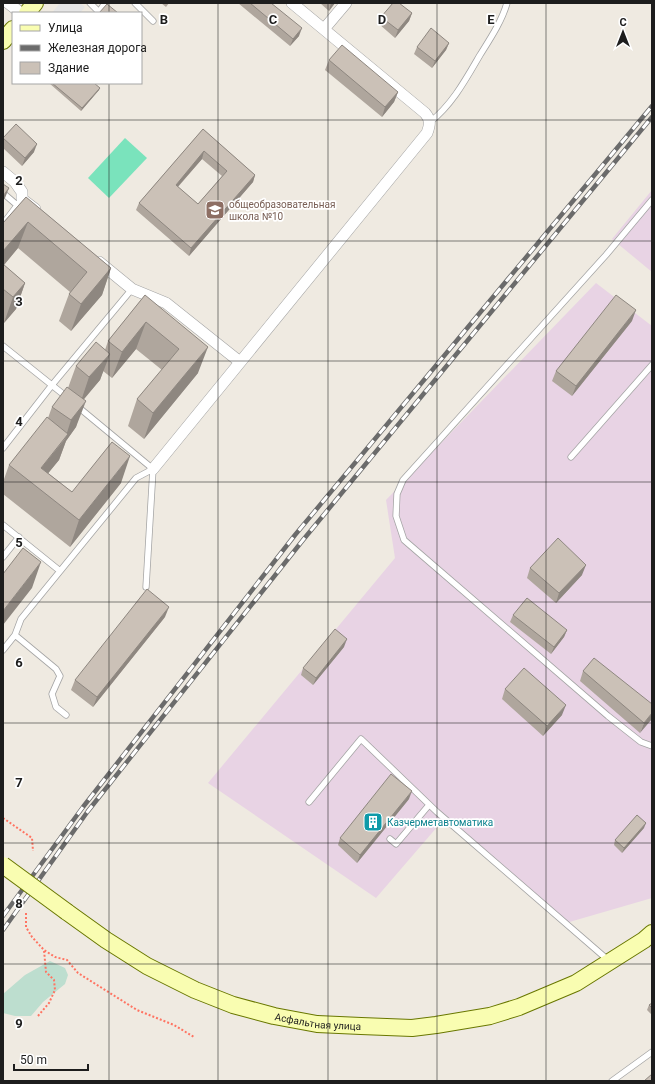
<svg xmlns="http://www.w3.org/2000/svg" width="655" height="1084" viewBox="0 0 655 1084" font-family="Roboto,sans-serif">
<rect width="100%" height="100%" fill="#efeae1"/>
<!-- industrial -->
<path fill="#e8d3e4" d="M652,190V272L612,239Z
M596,283L652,326V898L566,923L444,819L376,898L208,783L395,558L386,500Z"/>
<!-- wetland -->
<path fill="#bddecf" d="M50,961L65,968L68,975L65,984L43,1002L31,1016H15L3,1013V994L25,975Z"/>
<!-- pitch -->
<path fill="#7ae3bc" d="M125,138L147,158L109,198L88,178Z"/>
<!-- parking -->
<path fill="#e5e5e5" d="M60,3H80L85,7L80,13H52Z"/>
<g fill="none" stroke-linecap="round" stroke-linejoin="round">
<!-- service casing -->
<g stroke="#a4a4a4" stroke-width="7">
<path id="service" d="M90,3L99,12L98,13
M135,3L153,21
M99,12L105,3
M430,122C452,105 466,79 480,55C490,39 502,21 507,3
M3,193L17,205
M652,200L606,255L403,480L397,494L396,516L404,540L608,716L641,742L652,746
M3,224L22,199
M3,346L68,398
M77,406L153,469
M3,448L52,385L132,289
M571,457L652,365
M3,525L60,571
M3,557L19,537
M146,587L153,469
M15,635L56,669L60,676L52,694L56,707L66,715
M3,650L15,635L21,619L136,478L153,469
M309,802L361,739L437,812L608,960
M390,839L396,844L429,805
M612,1081L652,1052"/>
</g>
<!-- minor casing -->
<g stroke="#a4a4a4" stroke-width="12">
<path id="minor" d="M8,3L21,13
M324,29L346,3
M3,172L15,182L22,192V199L35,209
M99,262L132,289L166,303L240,362
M153,469L427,133C430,125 431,120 425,113L292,3"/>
</g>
<!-- secondary casing -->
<g stroke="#697700" stroke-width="18">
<g id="secondary">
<path d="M27,13L35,3"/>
<path d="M3,41L13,29"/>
<path id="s1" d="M67,912L106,940L147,966L195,990L233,1005L274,1016L317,1024L361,1026L412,1028L436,1025L490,1016L519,1007L576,983L644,940L652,933"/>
</g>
</g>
<!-- path -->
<path stroke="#ff7462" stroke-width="2" stroke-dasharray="2 2" stroke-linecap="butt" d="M3,818L32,838L33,851
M26,913V927L32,937L44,950L55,957L67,960L78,973L137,1010L174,1025L194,1037
M38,1016L49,1003L55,990L54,980L46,972L44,950"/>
<!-- service -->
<use href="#service" stroke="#fff" stroke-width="5.5"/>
<!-- minor -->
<use href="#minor" stroke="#fff" stroke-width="11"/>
<!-- secondary -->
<use href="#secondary" stroke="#f9fdb1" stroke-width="16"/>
<!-- rail casing -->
<g stroke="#6b6b6b" stroke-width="4.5">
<path id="rail" d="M3,916L83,807L295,535L652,106
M3,930L88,811L303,540L652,117"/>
</g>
<!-- rail -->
<use href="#rail" stroke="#fff" stroke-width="3" stroke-dasharray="9" stroke-linecap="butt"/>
<!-- secondary-bridge casing -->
<g stroke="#697700" stroke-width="18" stroke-linecap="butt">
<path id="secondary-bridge" d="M3,865L67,912"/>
</g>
<!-- secondary-bridge -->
<use href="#secondary-bridge" stroke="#f9fdb1" stroke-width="16"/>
</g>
<!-- wall -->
<path fill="#afa69d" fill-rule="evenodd" d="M161,3H169L166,7Z
M238,3H271L299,36L290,46Z
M320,3H335L329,11Z
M412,13L409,21L395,38L379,24L381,17Z
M449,43L446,50L432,68L414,54L417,47Z
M329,60L398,92L394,102L382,117L325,70Z
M49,83H94L99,90L81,111Z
M203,129L255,175L253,182L189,256L136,210L139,203ZM202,159L222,176L198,204L178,187Z
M3,138L34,152L22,166L3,148Z
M26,197L111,268L102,295L71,331L59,321L69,294L70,292L18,248L4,265L25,283L16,309L4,323H3V223Z
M145,295L198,373L144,439L128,426L137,399L162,370L136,349L112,378L103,371L100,380L83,399L76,427L66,441L59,460L48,473L72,492L121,483L70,547L3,494V482L9,465L48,418L52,407L68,388L76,366L105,350L108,341Z
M632,321L572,396L552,381L556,371Z
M530,568L582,575L556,603L527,578Z
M513,615L567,630L564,637L551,654L510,622Z
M165,617L93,707L71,690L75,680Z
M344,647L313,685L301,675L303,668Z
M583,671L652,704L640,733L580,681Z
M505,689L562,715L543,736L502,699Z
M409,799L357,863L338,845L340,838Z
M644,828L622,853L614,845L615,840Z
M652,1003V1015L647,1010L649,1005Z"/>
<!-- shaded-wall -->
<path fill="#8e8780" d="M331,3H335L329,11Z
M412,13L409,21L395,38L398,30Z
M302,28L299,36L290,46L293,39Z
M449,43L446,50L432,68L435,61Z
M100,88L99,90L81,111L82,108Z
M398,92L394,102L382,117L385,107Z
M37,144L34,152L22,166L25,158Z
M204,151L202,159L173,192L176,185Z
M255,175L253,182L189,256L191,248Z
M9,188L5,198L3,201V196Z
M28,222L18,248L3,266V251Z
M111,268L102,295L71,331L81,304Z
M25,283L16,309L4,323L13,297Z
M636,310L632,321L572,396L576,386Z
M146,322L136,349L112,378L122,352Z
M208,347L198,373L144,439L153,413Z
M110,354L100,380L80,404L89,377Z
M86,401L76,427L66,441L59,460L37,487L41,468L65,439L71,420Z
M130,456L121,483L70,547L79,520Z
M41,562L32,588L3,625V611Z
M586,565L582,575L556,603L559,593Z
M169,607L165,617L93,707L97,697Z
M567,630L564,637L551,654L554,647Z
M347,639L344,647L313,685L316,678Z
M566,705L562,715L543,736L547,726Z
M652,713V719L640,733L644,723Z
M412,791L409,799L357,863L360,855Z
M646,823L644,828L622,853L624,848Z"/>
<!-- building -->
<path fill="#cbc1b7" stroke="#8e8780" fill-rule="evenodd" d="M250,3H271L302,28L293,39Z
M393,3H399L412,13L398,30L381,17Z
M107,4L118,13H99Z
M431,28L449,43L435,61L417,47Z
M342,45L398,92L385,107L329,60Z
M52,83H94L100,88L82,108Z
M16,124L37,144L25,158L3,138Z
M203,129L255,175L191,248L139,203ZM204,151L227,171L198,204L176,185Z
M3,184L9,188L3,196Z
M26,197L111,268L81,304L69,294L87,272L28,222L3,251V223Z
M3,264L25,283L13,297L3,289Z
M145,295L208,347L153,413L137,399L179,349L146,322L122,352L108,341Z
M616,295L636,310L576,386L556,371Z
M96,342L110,354L89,377L76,366Z
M67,387L86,401L71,420L52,407Z
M47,417L68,434L41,468L72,492L112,442L130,456L79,520L9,465Z
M558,538L586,565L559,593L530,568Z
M23,548L41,562L3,611V574Z
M147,589L169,607L97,697L75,680Z
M527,598L567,630L554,647L513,615Z
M335,629L347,639L316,678L303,668Z
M594,658L652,704V713L644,723L583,671Z
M524,668L566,705L547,726L505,689Z
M391,774L412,791L360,855L340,838Z
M637,815L646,823L624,848L615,840Z
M652,1003V1008L649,1005Z
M652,1074V1081H644Z"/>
<!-- grid -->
<path fill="none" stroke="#1d1d1d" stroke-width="1" stroke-opacity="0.55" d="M109,3V13M218,3V1081M328,3V1081M437,3V1081M546,3V1081M109,83V1081M3,120H652M3,241H652M3,361H652M3,482H652M3,602H652M3,723H652M3,843H652M3,964H652"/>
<!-- icons -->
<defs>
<g id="school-square" transform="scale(1)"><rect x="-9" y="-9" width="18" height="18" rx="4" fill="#8d6e63" stroke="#fff"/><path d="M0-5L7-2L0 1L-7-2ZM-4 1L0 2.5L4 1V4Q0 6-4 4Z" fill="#fff"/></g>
<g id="building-square" transform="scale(1)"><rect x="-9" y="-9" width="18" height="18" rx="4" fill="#0f9aa8" stroke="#fff"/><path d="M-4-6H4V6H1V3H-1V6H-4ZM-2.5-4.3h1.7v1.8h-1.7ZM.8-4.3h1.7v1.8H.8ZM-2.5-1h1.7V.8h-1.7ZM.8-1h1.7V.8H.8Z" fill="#fff"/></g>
</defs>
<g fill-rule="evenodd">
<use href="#school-square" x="215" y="210"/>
<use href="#building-square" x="373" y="822"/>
</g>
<g text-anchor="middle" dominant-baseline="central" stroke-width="3.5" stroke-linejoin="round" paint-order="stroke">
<!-- education labels -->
<g font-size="10" fill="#785e54" stroke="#fff" text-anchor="start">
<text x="229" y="204">общеобразовательная<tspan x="229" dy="12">школа №10</tspan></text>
</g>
<!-- culture labels -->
<g font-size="10" fill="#0d838f" stroke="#fff" text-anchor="start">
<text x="387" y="822">Казчерметавтоматика</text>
</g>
<!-- street labels -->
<g font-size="10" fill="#1d1d1d" stroke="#fff">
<text stroke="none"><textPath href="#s1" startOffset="278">Асфальтная улица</textPath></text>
</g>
</g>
<g font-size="13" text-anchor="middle" font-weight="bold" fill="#1d1d1d" stroke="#fff" stroke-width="3.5" stroke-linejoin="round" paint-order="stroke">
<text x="164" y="24">B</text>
<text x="273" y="24">C</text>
<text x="382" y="24">D</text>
<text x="491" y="24">E</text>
<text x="19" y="185">2</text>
<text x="19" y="306">3</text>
<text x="19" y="426">4</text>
<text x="19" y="547">5</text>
<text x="19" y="667">6</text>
<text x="19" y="787">7</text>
<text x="19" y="908">8</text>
<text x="19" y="1028">9</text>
</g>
<!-- border -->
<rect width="655" height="1084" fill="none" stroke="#1d1d1d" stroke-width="8"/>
<!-- legend -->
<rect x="12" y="12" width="130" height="72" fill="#ffffff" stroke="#a5a5a5"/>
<rect x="20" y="25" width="20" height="6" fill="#f9fdb1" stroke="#a5a5a5"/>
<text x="48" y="32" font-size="12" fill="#1d1d1d">Улица</text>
<rect x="20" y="45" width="20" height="6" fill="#6b6b6b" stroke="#a5a5a5"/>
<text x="48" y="52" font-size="12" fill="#1d1d1d">Железная дорога</text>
<rect x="20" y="62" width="20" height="12" fill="#cbc1b7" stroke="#a5a5a5"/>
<text x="48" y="72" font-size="12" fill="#1d1d1d">Здание</text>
<!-- north arrow -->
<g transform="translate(623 32)" stroke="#ffffff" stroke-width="3" paint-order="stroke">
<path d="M0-3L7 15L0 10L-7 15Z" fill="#1d1d1d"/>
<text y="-6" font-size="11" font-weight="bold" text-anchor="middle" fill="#1d1d1d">С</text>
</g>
<!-- scale -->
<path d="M14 1064v6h74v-6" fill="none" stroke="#1d1d1d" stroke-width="2"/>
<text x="20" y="1064" font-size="12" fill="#1d1d1d" stroke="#ffffff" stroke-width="3" paint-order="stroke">50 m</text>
</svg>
